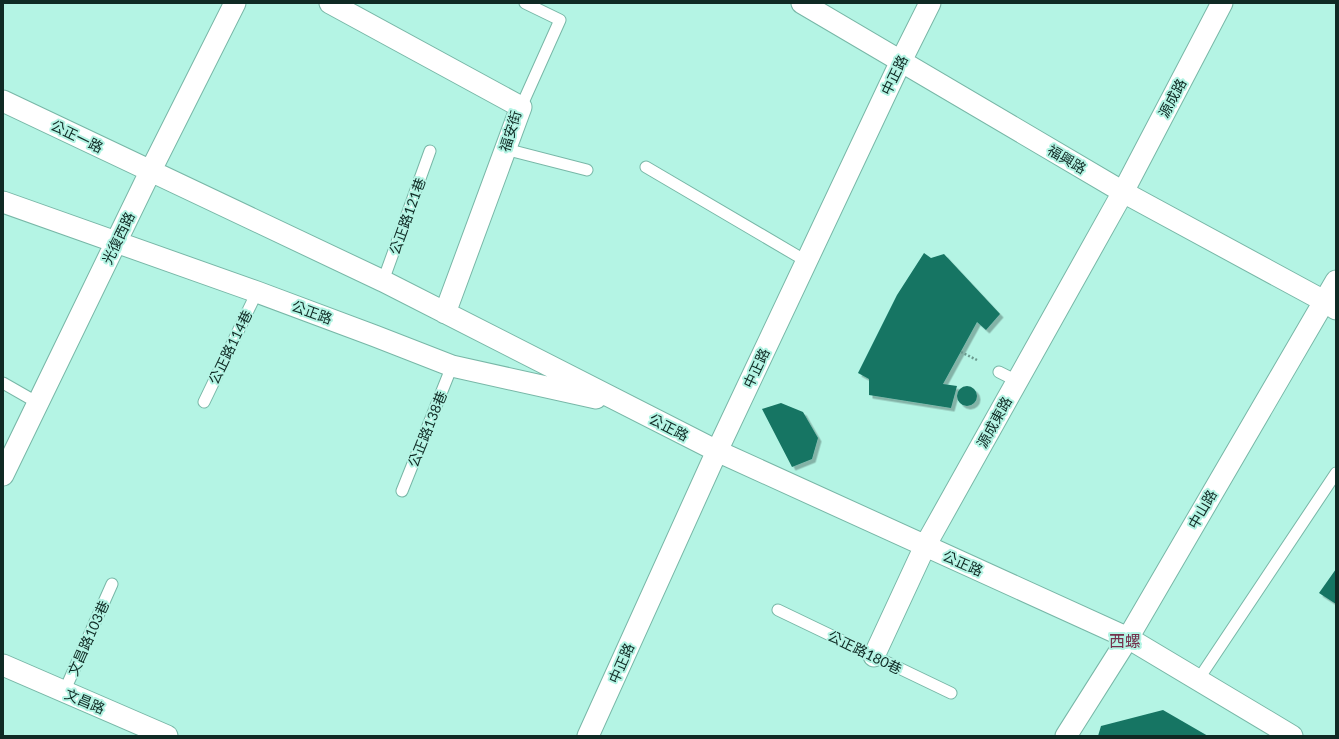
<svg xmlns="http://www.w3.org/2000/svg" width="1339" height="739" viewBox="0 0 1339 739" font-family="Lato,'Noto Sans TC',sans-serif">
<defs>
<filter id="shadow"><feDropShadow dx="3.5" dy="3.5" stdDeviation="0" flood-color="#0004"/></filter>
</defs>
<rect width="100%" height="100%" fill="#b4f4e4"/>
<!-- building -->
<path fill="#167463" filter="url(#shadow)" d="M924,253L931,258L944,254L1000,314L986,330L977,322L943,384L957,386L951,408L869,395V379L858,373L897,295Z
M957 396a10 10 0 1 1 20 0a10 10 0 1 1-20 0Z
M781,403L803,412L818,438L812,459L792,467L762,409Z
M1336,569V604L1319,593Z
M1163,710L1208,736H1098L1101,726Z"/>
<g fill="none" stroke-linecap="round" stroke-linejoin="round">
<!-- service casing -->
<g stroke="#78b7a7" stroke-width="13">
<path id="service" d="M521,107L560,20L525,3
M505,149L587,170
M646,167L806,261
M383,281L430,151
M999,372L1017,381
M3,383L38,403
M204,402L257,292
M402,491L452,366
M778,610L951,693
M1198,680L1336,473
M64,692L112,584"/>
</g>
<!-- minor casing -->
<g stroke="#78b7a7" stroke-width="23">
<path id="minor" d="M330,3L521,107L445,313
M802,3L1123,192L1324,301L1336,309
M3,101L383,281L717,451L1128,638L1292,736
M3,202L257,292L375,336L452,366L596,398
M3,475L150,172L235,3
M874,656L925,546L1123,192L1222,3
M3,665L167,736
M588,736L717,451L901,61L930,3
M1066,736L1128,638L1336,281"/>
</g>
<!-- path -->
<path stroke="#6a998e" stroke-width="2.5" stroke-dasharray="2 2" stroke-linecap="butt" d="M961,352L977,360"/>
<!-- service -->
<use href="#service" stroke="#fff" stroke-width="11"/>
<!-- minor -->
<use href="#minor" stroke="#fff" stroke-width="21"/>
</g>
<g text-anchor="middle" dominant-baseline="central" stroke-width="4" stroke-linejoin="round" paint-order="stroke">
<!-- street labels -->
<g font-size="14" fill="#0f2a24" stroke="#b4f4e4">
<text transform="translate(894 75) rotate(-64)">中正路</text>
<text transform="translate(1172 98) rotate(-62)">源成路</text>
<text transform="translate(510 131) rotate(-73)">福安街</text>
<text transform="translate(77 136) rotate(26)">公正一路</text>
<text transform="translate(1067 159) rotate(31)">福興路</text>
<text transform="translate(407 216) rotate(-70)">公正路121巷</text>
<text transform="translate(118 238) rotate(-64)">光復西路</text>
<text transform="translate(312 312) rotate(20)">公正路</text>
<text transform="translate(230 347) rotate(-64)">公正路114巷</text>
<text transform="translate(756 368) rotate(-65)">中正路</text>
<text transform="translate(994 422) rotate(-61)">源成東路</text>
<text transform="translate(669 427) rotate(27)">公正路</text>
<text transform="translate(427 429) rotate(-68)">公正路138巷</text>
<text transform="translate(1202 509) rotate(-60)">中山路</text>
<text transform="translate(963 563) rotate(24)">公正路</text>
<text transform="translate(88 638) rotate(-66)">文昌路103巷</text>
<text transform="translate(865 652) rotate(26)">公正路180巷</text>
<text transform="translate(621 663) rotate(-66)">中正路</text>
<text transform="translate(85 701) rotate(23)">文昌路</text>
</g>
<!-- quarter labels -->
<g font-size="16" fill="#74304c" stroke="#b4f4e4">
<text x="1125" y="640">西螺</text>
</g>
</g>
<!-- border -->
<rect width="1339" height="739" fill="none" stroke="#0f2a24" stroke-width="8"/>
</svg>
